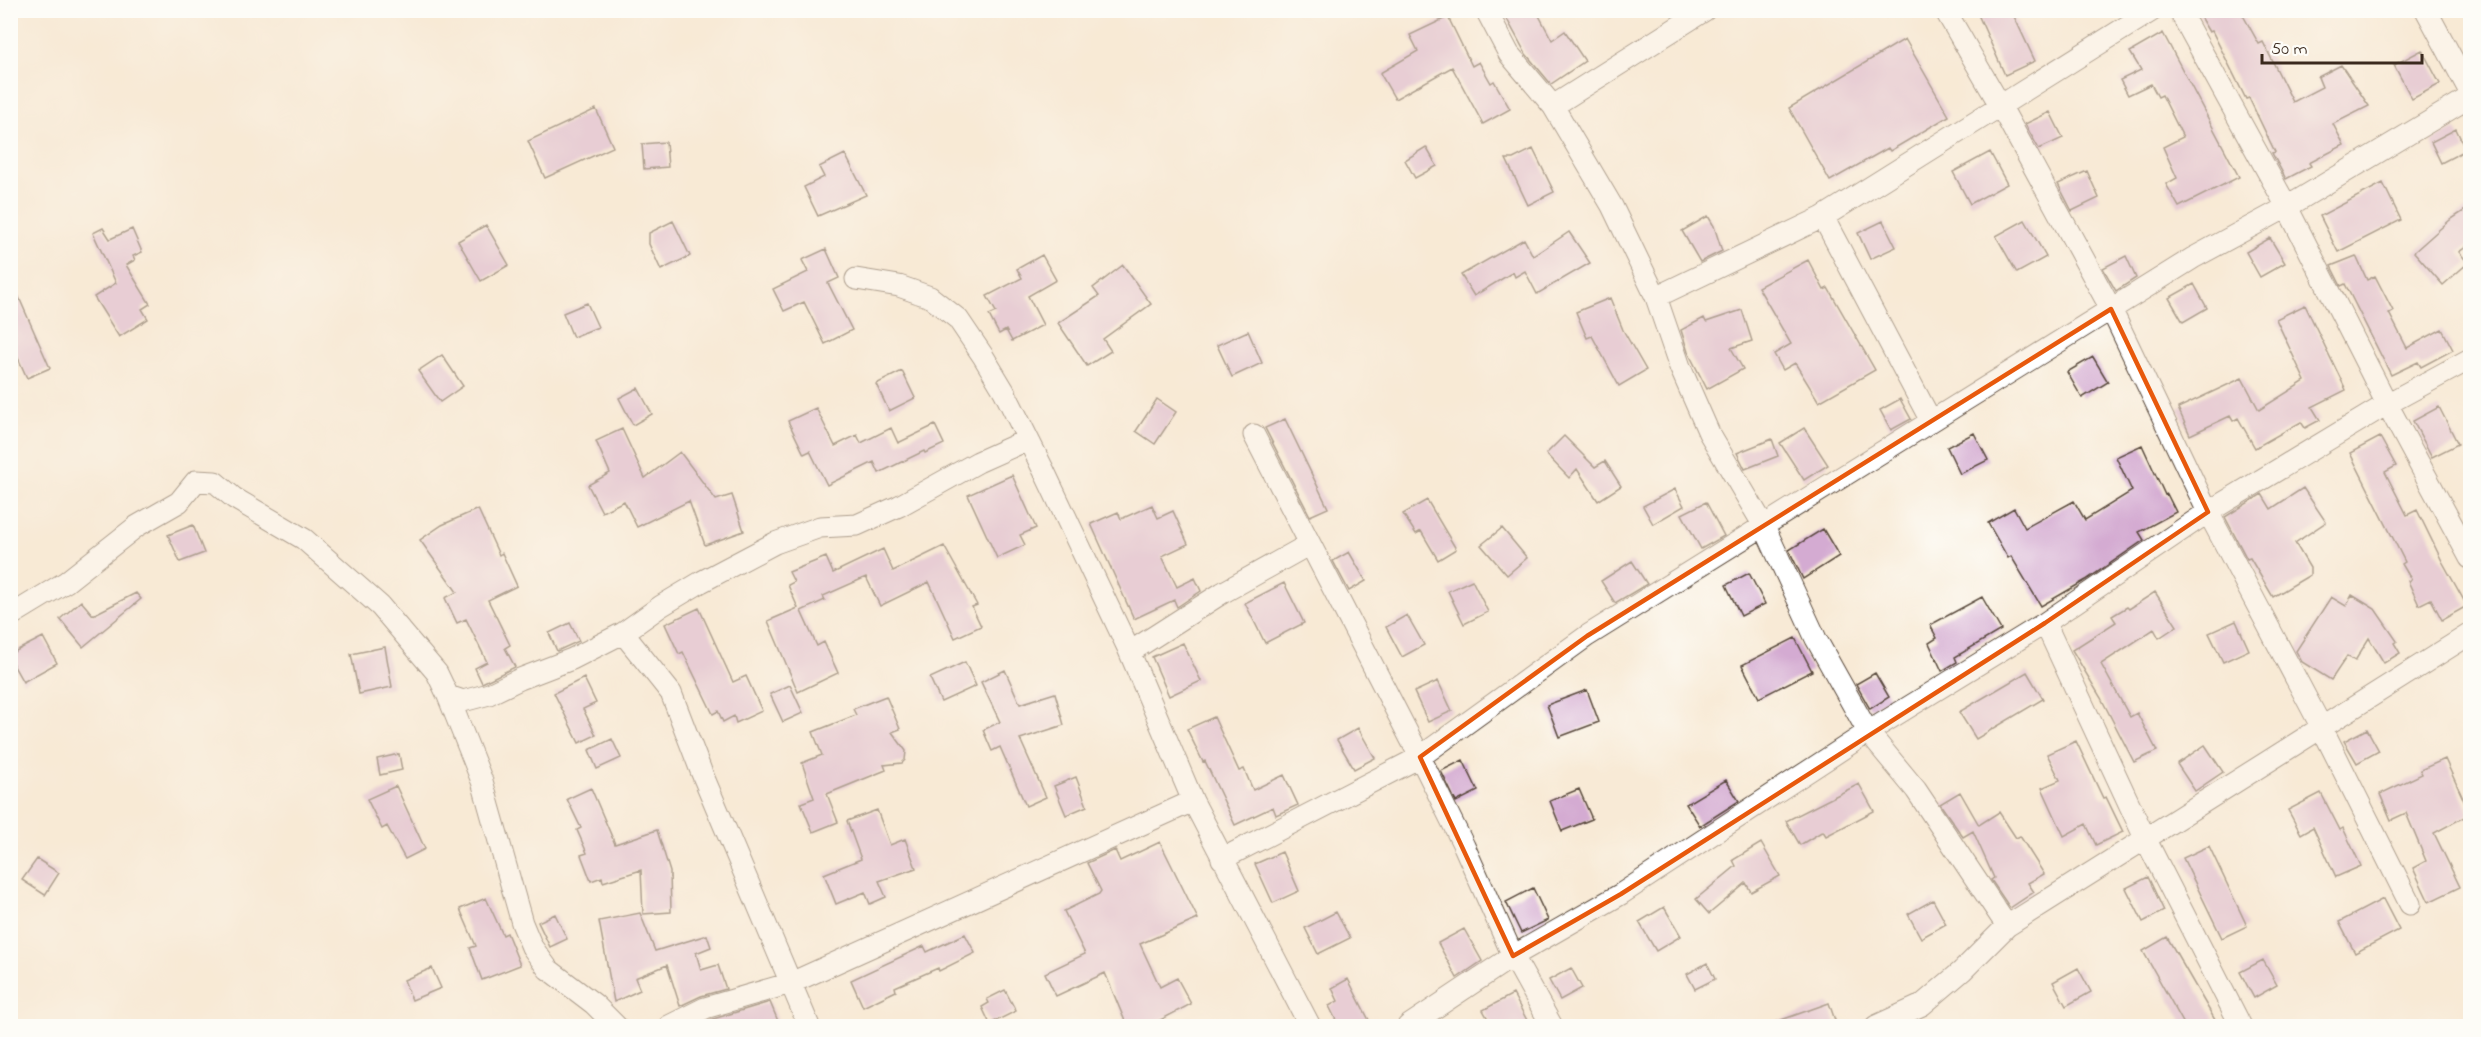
<svg xmlns="http://www.w3.org/2000/svg" width="2481" height="1037" viewBox="0 0 2481 1037" font-family="'Indie Flower',sans-serif">
<rect width="100%" height="100%" fill="#fdfcf7"/>
<filter id="ink" filterUnits="userSpaceOnUse"><feTurbulence type="fractalNoise" baseFrequency=".0167" numOctaves="2"/><feDisplacementMap in="SourceGraphic" scale="12" xChannelSelector="R" yChannelSelector="G"/><feConvolveMatrix kernelMatrix="1 2 1 2 8 2 1 2 1" color-interpolation-filters="sRGB"/></filter>
<filter id="wash" filterUnits="userSpaceOnUse"><feTurbulence type="fractalNoise" baseFrequency=".008" numOctaves="4" result="noise"/><feDisplacementMap in="SourceGraphic" scale="24" xChannelSelector="R" yChannelSelector="G"/><feGaussianBlur stdDeviation="1.35" result="paint"/><feColorMatrix in="noise" values="0 0 0 0 0 0 0 0 0 0 0 0 0 0 0 0 0 1.4 0 .05"/><feComposite in="paint" operator="in"/></filter>
<g filter="url(#wash)">
<rect width="100%" height="100%" fill="#f8ead6"/>
<g id="blocks">
<!-- building -->
<path fill="#d4abd2" d="M1502,10H1536L1552,40L1565,31L1585,61L1551,84L1526,54Z
M1976,10H2011L2035,61L2005,75Z
M2196,10H2240L2259,44L2263,42L2293,102L2322,87L2318,77L2341,65L2369,106L2333,124L2344,145L2309,163L2311,166L2286,179L2272,153L2275,152L2249,98L2246,99L2212,31L2209,32Z
M1448,17L1472,66L1479,62L1491,83L1494,81L1510,109L1483,124L1452,67L1395,99L1380,73L1418,51L1410,35Z
M2163,33L2239,177L2179,207L2166,184L2177,178L2163,147L2183,137L2162,95L2158,97L2151,84L2128,95L2120,80L2141,70L2130,52Z
M1905,39L1949,116L1890,151L1888,148L1830,181L1789,108Z
M2422,50L2440,84L2412,99L2394,65Z
M596,109L613,147L545,178L528,141Z
M2050,112L2063,138L2039,149L2025,124Z
M2456,129L2466,150L2441,163L2431,142Z
M666,142L668,167L644,169L642,144Z
M1426,147L1437,166L1415,178L1405,160Z
M1533,149L1554,192L1528,205L1506,159H1513Z
M1990,152L2007,184L1970,204L1953,172Z
M845,154L866,195L818,216L804,187L824,177L819,167Z
M2087,171L2099,198L2072,211L2058,184Z
M2383,183L2401,220L2338,252L2320,216Z
M2470,207V244L2459,252L2468,263L2443,285L2414,252L2450,220Z
M1708,216L1714,226L1722,251L1700,262L1682,231Z
M2025,220L2046,257L2017,273L1996,236Z
M673,221L690,256L661,270L649,244V233Z
M1883,221L1896,247L1870,259L1858,233Z
M486,225L509,265L481,281L458,241Z
M103,228L110,239L132,229L142,252L133,256L135,260L126,265L150,304L142,309L148,319L119,337L94,297L116,283L93,233Z
M1569,232L1590,263L1537,294L1525,271L1515,277L1513,272L1474,296L1461,275L1524,239L1533,256Z
M2270,238L2285,263L2260,277L2246,252Z
M826,249L839,278L828,283L852,330L825,344L804,302L784,311L773,289L808,272L802,260Z
M1042,255L1056,280L1028,296L1043,325L1012,341L1006,330L999,334L989,315L996,312L987,296L1022,278L1017,269Z
M2126,256L2136,278L2116,291L2103,268Z
M2356,256L2367,280L2375,276L2393,311L2389,313L2407,348L2442,329L2453,350L2421,367L2418,362L2391,375L2345,284L2341,286L2331,266Z
M1808,260L1824,290L1828,288L1875,370L1819,402L1795,363L1783,370L1774,354L1791,344L1758,287Z
M1123,265L1151,304L1103,339L1111,351L1087,366L1058,323L1099,296L1093,288Z
M10,277L50,368L27,378L10,340Z
M2194,284L2207,308L2183,322L2169,298Z
M1610,298L1623,330L1646,370L1619,386L1592,336L1587,338L1576,312Z
M587,303L598,327L573,337L563,313Z
M2305,305L2346,390L2312,407L2320,420L2305,428L2301,422L2255,448L2238,418L2233,421L2230,416L2190,435L2178,408L2242,378L2259,410L2305,381L2276,319Z
M1742,310L1752,341L1731,348L1743,369L1707,389L1688,352L1681,330L1704,318L1706,322Z
M1248,331L1262,363L1232,377L1217,345Z
M442,355L463,386L440,402L418,371Z
M2093,357L2108,382L2082,398L2067,372Z
M902,371L915,398L889,411L876,384Z
M638,388L652,414L633,425L619,398Z
M1157,399L1176,412L1155,444L1136,431Z
M1900,399L1911,419L1891,430L1880,410Z
M2439,407L2458,444L2432,457L2413,421Z
M816,408L835,446L857,435L861,443L891,428L898,443L935,425L944,444L925,453L924,451L879,473L874,462L827,485L810,451L804,454L788,421Z
M1285,419L1328,508L1310,516L1265,428Z
M1804,428L1828,465L1804,480L1780,443Z
M622,429L645,478L680,452L716,500L732,495L744,531L705,545L689,501L637,527L624,501L602,512L588,485L610,473L596,441Z
M1974,433L1988,460L1960,474L1947,447Z
M1564,436L1595,467L1605,461L1621,486L1598,501L1577,469L1569,478L1546,454Z
M2380,437L2396,466L2385,472L2407,515L2417,510L2442,561L2467,606L2442,620L2431,599L2419,605L2408,581L2411,579L2402,564L2405,562L2350,453Z
M1772,439L1778,456L1745,469L1737,453Z
M2142,445L2165,495L2167,494L2176,512L2139,532L2144,540L2086,580L2041,606L2011,556L2008,558L1988,523L2014,508L2025,528L2074,501L2085,520L2132,491L2116,457Z
M1012,475L1036,528L1020,535L1025,545L997,558L968,495Z
M2303,488L2326,522L2295,543L2310,568V575L2273,597L2250,558L2247,559L2225,517L2262,494L2271,509Z
M1675,489L1684,506L1653,524L1643,506Z
M1427,500L1456,549L1438,560L1421,531L1416,534L1403,514Z
M1706,502L1724,536L1701,549L1682,514Z
M1152,505L1158,518L1173,511L1188,544L1162,556L1177,587L1195,578L1201,591L1177,607L1174,600L1134,619L1091,524L1118,512L1121,519Z
M478,509L499,555L502,553L517,586L488,600L510,645L505,648L515,667L482,683L475,668L487,662L466,619L457,623L445,598L457,592L420,540L442,525Z
M193,525L204,553L180,562L168,535Z
M1502,528L1527,558L1507,575L1481,545Z
M1823,529L1839,556L1803,579L1789,550Z
M944,546L977,605L972,607L981,626L955,638L929,582L880,606L866,577L823,596L825,600L801,611L817,646L824,642L838,673L798,692L768,621L798,608L788,585L794,582L789,572L826,557L833,573L883,549L893,571Z
M1349,552L1366,581L1349,591L1333,561Z
M1632,561L1647,584L1615,603L1601,581Z
M1749,573L1765,604L1741,616L1726,585Z
M1472,580L1488,612L1464,624L1448,591Z
M1284,583L1304,623L1265,643L1245,603Z
M2155,592L2177,626L2159,638L2154,629L2101,664L2130,717L2137,713L2157,751L2134,762L2101,698L2072,650L2116,622L2112,616L2127,607L2129,609Z
M136,593L141,599L83,647L60,619L81,601L93,615Z
M2352,595L2375,609L2397,641L2394,643L2400,653L2384,663L2369,638L2355,661L2347,656L2331,680L2302,662L2296,651L2331,597L2346,606Z
M1982,597L2001,630L1955,657L1957,662L1942,671L1929,643L1937,638L1930,625Z
M699,608L733,682L746,676L762,711L736,723L734,716L723,722L718,711L713,714L683,652L679,654L665,624Z
M1407,615L1424,645L1402,657L1386,627Z
M2236,621L2249,650L2223,662L2209,633Z
M570,623L579,641L557,651L549,633Z
M43,637L57,663L23,682L10,659V654Z
M1795,638L1812,671L1759,698L1742,665Z
M1183,643L1201,681L1169,696L1152,657Z
M385,647L392,687L359,694L351,654Z
M965,662L976,686L941,702L930,678Z
M1005,670L1020,704L1055,693L1064,725L1020,739L1046,797L1026,806L1000,747L992,751L983,730L1000,722L981,682Z
M2027,672L2043,699L1976,739L1959,712Z
M1875,673L1889,697L1870,709L1856,684Z
M584,678L596,703L583,709L596,735L579,743L554,693Z
M1438,681L1452,711L1428,722L1414,692Z
M790,685L803,713L783,722L770,694Z
M1587,690L1599,722L1559,737L1547,705Z
M886,696L900,729L892,732L906,751L905,760L902,763L884,765L886,770L827,794L838,822L813,832L801,803L814,798L802,763L822,755L813,732L856,715L853,709Z
M1214,717L1239,771L1244,769L1253,790L1284,775L1298,805L1276,815L1273,807L1235,825L1205,761L1203,762L1187,729Z
M1358,728L1375,758L1354,769L1337,740Z
M2367,729L2379,751L2357,763L2344,741Z
M612,739L621,758L597,769L589,750Z
M2076,741L2103,798L2106,797L2123,832L2096,845L2086,824L2064,836L2042,788L2060,780L2047,754Z
M2205,745L2223,772L2195,791L2177,764Z
M399,754L402,770L380,775L377,759Z
M2445,759L2470,814L2434,833L2460,887L2429,902L2413,868L2426,861L2406,813L2391,820L2380,794L2422,774L2420,770Z
M1463,760L1478,791L1456,802L1441,771Z
M1076,777L1087,806L1066,815L1054,786Z
M1726,780L1739,801L1700,826L1686,804Z
M1859,784L1874,811L1826,836L1823,831L1800,845L1786,821Z
M396,786L425,849L405,859L387,826L382,829L367,799Z
M591,788L615,844L657,830L670,872L671,912L643,914L641,870L603,882L602,877L591,881L581,855L587,853L577,830L581,828L567,799Z
M1579,789L1592,819L1562,831L1550,801Z
M1960,792L1979,825L1999,812L2016,838L2020,836L2044,874L2028,883L2034,892L2010,908L1991,880L1994,878L1973,831L1963,837L1940,804Z
M2321,793L2340,830L2343,828L2361,866L2336,877L2313,827L2301,834L2288,810Z
M877,810L890,845L905,839L916,868L879,881L886,897L870,904L865,892L836,904L824,874L861,859L847,821Z
M1160,842L1198,919L1140,944L1160,987L1177,978L1191,1004L1149,1026H1127L1105,973L1056,996L1045,973L1085,954L1064,911L1099,894L1101,891L1087,863L1115,850L1120,861Z
M1761,843L1780,876L1751,892L1746,883L1709,914L1696,899L1736,866L1733,860Z
M2209,846L2247,926L2222,938L2183,858Z
M1282,852L1299,891L1273,903L1255,864Z
M37,859L59,873L45,895L22,880Z
M2148,877L2164,911L2143,922L2126,888Z
M1533,888L1548,920L1521,933L1506,902Z
M486,898L503,935L507,933L520,965L482,980L470,948L476,946L460,909Z
M2383,899L2399,930L2355,953L2339,922Z
M1933,900L1946,924L1921,938L1908,914Z
M1664,907L1681,936L1656,951L1639,922Z
M1336,912L1350,938L1318,954L1305,928Z
M640,913L655,951L707,935L711,947L696,953L701,970L718,965L726,989L701,996L680,1006L667,965L635,978L640,990L614,1002L599,921Z
M555,914L567,939L550,947L538,922Z
M1464,929L1482,961L1457,978L1438,943Z
M965,934L975,953L939,971L938,968L895,987L896,991L863,1007L851,980L924,946L927,952Z
M2167,937L2215,1020L2204,1026H2185L2143,951Z
M2263,960L2277,985L2254,998L2240,972Z
M1707,963L1715,979L1695,989L1687,974Z
M432,968L441,988L412,1000L404,980Z
M1571,968L1582,988L1560,1000L1549,980Z
M2078,968L2091,992L2066,1006L2053,982Z
M1348,979L1372,1026H1339L1329,1006L1338,1001L1332,988Z
M1005,990L1016,1011L990,1024L982,1007L989,1003L987,999Z
M1513,994L1530,1026H1492L1483,1010Z
M770,1002L780,1026H697L710,1020Z
M1829,1003L1837,1026H1771L1770,1024Z"/>
</g>
</g>
<g filter="url(#ink)">
<use href="#blocks" fill-opacity="0" stroke="#57473a" stroke-width="1.5"/>
<g fill="none" stroke-linecap="round" stroke-linejoin="round">
<!-- street casing -->
<g stroke="#57473a" stroke-width="23">
<path id="street" d="M1486,10L1509,54L1553,106L1612,206L1656,297L1680,367L1709,433L1764,526L1816,639L1868,732L1916,790L2007,926
M1945,10L2000,105L2111,309L2208,512L2321,726L2410,904
M2179,10L2287,207L2387,404L2470,558
M2426,10L2470,92
M1553,106L1705,10
M1823,217L1931,421
M856,279L899,286L930,297L958,319L983,356L1004,391L1044,471L1127,646L1193,801L1310,1026
M1656,297L1823,217L2153,10
M1254,435L1420,757L1464,846L1513,956L1552,1026
M10,616L66,582L137,526L179,502L196,481L215,482L234,498L304,539L380,606L437,673L448,696L463,701L489,694L520,679L572,659L623,633L661,606L701,582L775,543L820,527L857,525L899,506L978,462L1027,440
M2045,623L2145,838L2241,1026
M623,633L671,693L701,771L809,1026
M1130,652L1222,593L1308,545
M448,696L482,781L522,923L532,947L548,969L594,1004L616,1026
M1222,859L1420,757L1587,636L2193,258L2287,207L2470,97
M669,1026L705,1008L791,983L1193,801
M1408,1026L1513,956L1621,894L1868,732L2045,623L2208,512L2387,404L2470,359
M1876,1026L1922,1005L1962,971L2007,926L2470,634"/>
</g>
<!-- street -->
<use href="#street" stroke="#fff" stroke-width="21"/>
</g>
</g>
<!-- marked area -->
<path d="M0 0H2481V1037H0ZM2111,309L2208,512L2045,623L1621,894L1513,956L1420,757L1587,636Z" fill="#f8ead6" fill-opacity=".55" fill-rule="evenodd"/>
<path fill="none" stroke="#e8590c" stroke-width="4.5" stroke-linejoin="round" d="M2111,309L2208,512L2045,623L1621,894L1513,956L1420,757L1587,636Z"/>
<!-- margin -->
<rect width="2481" height="1037" fill="none" stroke="#fdfcf7" stroke-width="36"/>
<!-- scale -->
<path d="M2262 54v9h160v-9" fill="none" stroke="#3b2a1e" stroke-width="3"/>
<text x="2271" y="54" font-size="18" fill="#3b2a1e" stroke="#fdfcf7" stroke-width="4.5" paint-order="stroke">50 m</text>
</svg>
